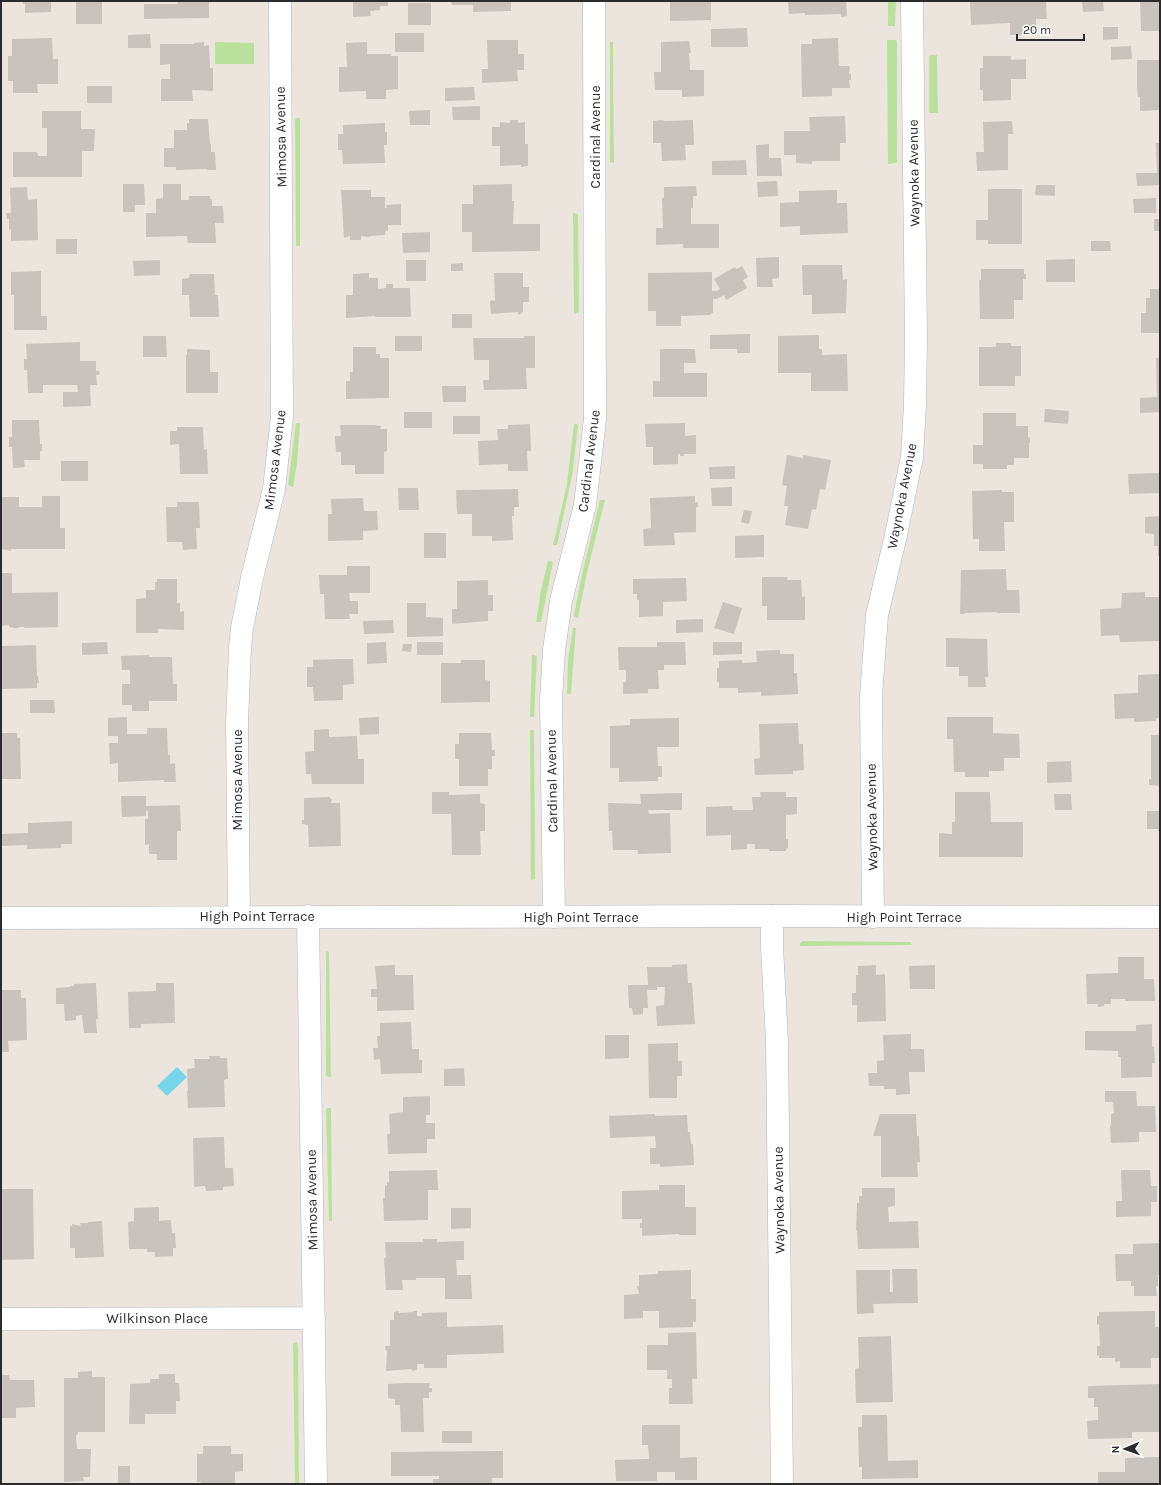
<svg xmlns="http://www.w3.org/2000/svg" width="1161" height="1485" viewBox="0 0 1161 1485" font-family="Karla,sans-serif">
<rect width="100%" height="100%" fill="#ece5de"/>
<!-- green -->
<path fill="#bae09d" d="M888,1H896L895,26H888Z
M887,40H895L897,41V162L896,163L888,164Z
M215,42L254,43V64H215Z
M610,42H613L614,163L610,162Z
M930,55H937L938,113H930L929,112V57Z
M297,118H300V246H296L295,119Z
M573,213L578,214L579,312L574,314Z
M296,423H300L297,463L293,487L288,485Z
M574,424H577L578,426L572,476L557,545H553L567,484Z
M600,500H605L586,577L578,618L574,617V615L583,570Z
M548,561L553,562L541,622H536L541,590Z
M573,628H576L571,694H567L568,660Z
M532,655L537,656L534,717H530Z
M530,730H534L535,879L531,880Z
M803,941L910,942L912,945L800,946V943Z
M326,951L329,952L331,1077L326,1076Z
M328,1108H331L332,1221H329L326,1109Z
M297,1342L298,1347L299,1484H295L293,1343Z"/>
<!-- water -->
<path fill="#76d5e9" d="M177,1067L187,1077L167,1096L157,1086Z"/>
<!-- building -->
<path fill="#c8c3bc" d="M23,1H51V12L25,13V4H23Z
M76,1H102V24H76Z
M178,1H209V18L144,19V4H178Z
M353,1H388V6H380V10L370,11L371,16L353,17Z
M451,1H511V11L473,12V5H452Z
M670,1H711V20L670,21Z
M788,1H846L847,16L841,17V14L805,15V13L789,14Z
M970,1H1046L1047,19H1036V34L1010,35V23L971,25Z
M1082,1H1103L1104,11L1083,12Z
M1140,1H1160V31H1141Z
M408,3H431V25H408Z
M1103,27H1118V39L1103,40Z
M747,28L748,47H711V29Z
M395,33H424V52H395Z
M150,34L151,48H128V35Z
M52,38L53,59H58V84H37L38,93H13V81H8V56H12V39Z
M838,38L839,66H850L849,74H851V80H849L850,88H832V96L802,97L801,44H812V39Z
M487,40H518V54H524V70H517L518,81L482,83V69H488Z
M689,41L691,53H689L690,70H704V96L682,97V90H655L654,72H661V42Z
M204,42V46L209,45L210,68H213V91L192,90L193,101H161V79H170V64L160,65V44H194V43Z
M367,42V54H391V56H398V89L386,90V99H366V91L339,92V67H347L346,43Z
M1131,46L1132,59L1111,60V47Z
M983,56H1011V60L1026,59V79H1011V100L983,101V90H980V68H983Z
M1137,60H1160V110L1140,111V97H1138L1137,88Z
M87,86H112V103H87Z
M474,87L475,100L445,101V88Z
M480,106V120H453L452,107Z
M430,110V125H410L409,111Z
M42,111H81V129H95L94,151H82V177H13V152H37L38,156H47V128H42Z
M845,116L846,143H840V161H812V164L796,163V155H784V131H810L809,117Z
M189,119H208L210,144H211V152H215L216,170H207V169L176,170V167H164V148H174V130H187V123H189Z
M510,120H518V123L525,122V144H528V166L521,167V165L500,166V146H492V127H500V122L510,123Z
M662,120L665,121L693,120L694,145H685L686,160L662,161L661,143H653V121Z
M1012,121L1013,134H1008V170L977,171L976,152H984L983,122Z
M385,123V132H387V145H384L385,163L343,164L342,150H338V134H343V125Z
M1156,143H1160V185L1137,186L1136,173H1157Z
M769,144V158H781L782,176H757L756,145Z
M746,160L747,175H712V161Z
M777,181L778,196L758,197L757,182Z
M123,184H144L145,205H135V212H123Z
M163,184H181V200H189V196H210V199H212V206H223L224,223H215L216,243H188L187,236L146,237V213H156V199L163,198Z
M512,184V201H514L513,224H540V251L472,252V232H462V204H473V185Z
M1036,185H1055V196L1035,195Z
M696,186L697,196H693V208H691V224H719V248H683V244L656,245V228H663L662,198H664V187Z
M27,187L28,200L37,199L38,240L11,241V229L9,230V219H7L6,213H11L10,188Z
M988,189H1022V244H988V240H976V220H988Z
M341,190H371V197H385V208H387L386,205L401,204V225H388V231H385V235L370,236V237L361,236V240H350V236L344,238Z
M837,190V203H847L848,233L800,235V226L780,227V203L799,202V191Z
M1156,198V213H1134L1133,199Z
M1154,219H1160V231H1154Z
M430,232V252L403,253L402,233Z
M56,239H77V254H56Z
M1091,241H1110L1111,251H1091Z
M779,257V278L772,279L773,287H757L756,258Z
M1075,259V282H1046V260Z
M160,260V275L134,276L133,261Z
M406,260H426V281H406Z
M463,263V271H451V264Z
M802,265H842L843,280L847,279L846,313L812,314V295H803Z
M742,266L748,277L743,280L747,288L726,300L724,295L717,299H713V313L710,314V315L681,316V326H656V311H648V273L712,272V291H716L720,289L714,279L735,267L737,269Z
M981,269H1024V274H1026V279H1023V300H1014V319H980L979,280H981Z
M41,271V316H47V330H14V295H11V272Z
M369,273V278H378V289L386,288V284H393V288H410L411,317H375V316L346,318V295H353V274Z
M494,273H523V287H529V302H523V313L521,312V314L518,315V312L491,314L490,302L491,300L495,301Z
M190,274H214L215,295H218L219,317H190L189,295H182V279L189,278Z
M1150,289H1160V333H1141V313H1146V298H1150Z
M452,314H472V328H452Z
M750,334V353H737V349H710V335Z
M819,335V349H822V355L847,354L848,391H811V373H778V336Z
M143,336H166L167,357H143Z
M395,336H422V351H395Z
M524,336H535V368H526L527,389L484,390L483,380H489V360H474L473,338H524Z
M80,342V361H96V371H99L100,374L96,375L97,385H90L91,406L63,407V392H78L77,385H43V393H28L27,370H24V359H27L26,344Z
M996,343H1011V346H1021V376H1015V386H979V347H996Z
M353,347H376V354H380V358H389V398L346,399V381H350V372H353Z
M187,349L210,350V372H218V393H186V355H187Z
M660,349H695L696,363H684V373H707V397H653V381H660Z
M1156,358H1160V412L1140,413V398L1157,397Z
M442,386H466V402H443Z
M1045,409L1069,411L1068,424L1044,422Z
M404,412H432V428H404Z
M983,413H1016V426H1028V438L1030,437V443H1029V458H1014V465H1007V469H983V464H973V445H983Z
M453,416H480V434H453Z
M12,420H39L40,444H42V451H40V460H24L25,467L13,468L12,447H9V437H12Z
M685,423V436L696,435V454H684V456H680V454H678V464L653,465V447H646L645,424Z
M530,424L531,451H527L528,471H508V464L479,465L478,441L498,440L497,429H508V425Z
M340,425H374L381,426L380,429H387V451L384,452V474H355V465H341V452H336L335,436H341Z
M177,427H203L204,450L207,449L208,474H180L179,444L170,445V431H177Z
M787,455L803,458V455L831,460L825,490L820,489L816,510L812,509L808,529L785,525L788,506H784L787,486L782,485Z
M61,461H88V481H61Z
M735,466V479H710L709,467Z
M1160,473V493L1129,494L1128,474Z
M732,487V506H712L711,488Z
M398,488H418L419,510H399Z
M518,489L519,507H514V516H512L513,540L492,541V536H472V514H457L456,490Z
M1002,490V492H1014V522H1004L1005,551H979V539H973L972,491Z
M42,496H60V528H65V549H11V551L1,549V497H19V507H42Z
M695,496V503L698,502V507H696V532L674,533L675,545L644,546L643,529L651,528L650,498Z
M363,498L364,511H377L378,530L363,531V540L328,541V514H332L331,499Z
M177,502H199L200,528H196L197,549L183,550L182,542H167L166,507H177Z
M744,510L752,511L749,524L741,522Z
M1160,516V556H1158V546H1154V534L1145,533V517Z
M424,533H446V558H424Z
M764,535V557L735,558V536Z
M347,566H370V593H349L350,601H358V614H349L350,619H325L324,594H320L319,575H347Z
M1006,569L1007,590H1019L1020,613H997V612L965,613V614H960L961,570Z
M1,573H12V593L58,592V627L24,628V627H19V628H14L9,627V625L1,626Z
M762,577H788L787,580H801L802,597L805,596V620H767V606H762Z
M686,578L687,601L663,602V616L639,617V600H637V594H633V579Z
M157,579H177V603H180V612L184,611V630L158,629V633H136V599L146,598V590H155V582H157Z
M488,580V595H493V611H488V621L452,624V609H457V581Z
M1145,592V597H1160V641L1120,642L1119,635L1101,636L1100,609L1121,608L1122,593Z
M723,602L742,608L734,634L714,628Z
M407,603H426V617L443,618V636L407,637Z
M703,619V632L676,633V620Z
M393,620L394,633L364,634L363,621Z
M946,638L987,639L988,677H985L986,687H968V676H959V667H946Z
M107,642L108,654L82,655V643Z
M386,642L387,663L367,664V643Z
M417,642H443V655H417Z
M657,642H685L686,665H664V670H658L659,689H648V693L623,694V682H626V670H619L618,647H657Z
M713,642H742V654L713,655Z
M403,644H412L411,652L402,651Z
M36,645L37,676H38L39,683H37V688L1,689V646Z
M780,650V654H794V673H797L798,694L761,696V692L738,693V688H719V682H717V668H719V661L742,660V663L757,662L756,651Z
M149,655V657H172L173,684H177V701H149V711H132V705H122V684H130V670H122L121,656Z
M340,659H353L354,684L343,685V700L314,701L313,687H307V667H313V660Z
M461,660H485V680L490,681V702L441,703V663H461Z
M1160,674V718H1156V721L1134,722V718L1115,719L1114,694L1138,693V675Z
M30,700H54L55,713H30Z
M127,717V734H147V728H167L168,755H170V764L175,763L176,782H164V780L118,782V763L110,764L109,743H118V736H108V718Z
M379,717V734L360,735L359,718Z
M947,717H993V733L1019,734L1020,758H1004V771H989V777H965V772H954L953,739H947Z
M679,718V747H657L658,766H662V777H658V781L619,782V768H610V726L630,725V719Z
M798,723L799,744H803L804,770L793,771V774L755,775L754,759L760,758L759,724Z
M329,729V737L357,736L358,759H364V784H312L311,774H306L305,752L314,751V730Z
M1,733H17V738H20L21,779H1Z
M459,733H491L492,750H495V756H492V769H488V786H459V759H455V744H459Z
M1151,735H1160V786L1149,785V779H1151Z
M1071,761L1072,782L1047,783V762Z
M432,792H449V795L480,794V803L485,804V831H480L481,855H452L451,814H432Z
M760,792H786V797H797V814L786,815V839H788V848L786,849V851H769V849H755V844H747V849L731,850V835L706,836V807L732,806L733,810H753L752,797H761Z
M955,792H990L991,822H1023V857H939V833L952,834V822H955Z
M682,793V810H648L649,814L670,813L671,853L638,854V850H613L612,831H609L608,803L641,804L640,794Z
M1054,794H1071L1072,810H1055Z
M121,796H146V806L180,805L181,831H177V860H157V854H149V844L145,845V819H148V810L146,811V816L122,817Z
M330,797V799H332L331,803H340L341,846L309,847L308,825L302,824V820H304V798Z
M1147,811H1160V831H1158V829H1147Z
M72,821V844H61V848L27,849V845L1,846V834L28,833V823Z
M1118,957H1144V979H1154L1155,1001H1125V999H1111V1004H1104V1006L1098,1007V1004H1087L1086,974L1118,973Z
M687,964L688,983H692L695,1024L657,1026L656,1006L664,1005L665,987H657V990H647L648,1008H643V1014L633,1015L632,1008H629L628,985H648L647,967H672V965Z
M395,965V975H413L414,1010L377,1011V997H371V989H377L375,966Z
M876,965V975L885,974L886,1021L857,1022V1005H852V993H856V975H858V966Z
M935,965V989H910L909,966Z
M96,983L98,1019H96L97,1033H84L82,1015L76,1016V1020L65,1021L64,1004H56V988L70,987V986H74V984Z
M156,983H174L175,1023L141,1024V1028H129L128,992L156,991Z
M1,990H21V998H26L27,1040L8,1041L9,1052H1Z
M411,1022L412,1049H419V1060H422V1073L381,1074L380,1059L374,1060L373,1048H378L377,1036H380V1023Z
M1152,1024V1047L1154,1046L1155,1063H1152V1077L1121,1078V1057H1118V1051L1085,1050V1031H1136V1025Z
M911,1034V1049H924L925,1072H909L910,1094L896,1095V1089H884V1086H869L868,1073H877V1061L884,1060L883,1035Z
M605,1035H629V1058L605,1059Z
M678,1043V1061H682V1076H677V1098H649L648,1044Z
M209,1056H220V1058H227L228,1079L224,1080L225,1107L188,1108L187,1091H188L187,1069L195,1068L194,1059H210Z
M464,1068L465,1086H444V1069Z
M1105,1091H1136L1137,1106H1155L1156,1132H1139V1142L1111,1143L1110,1126H1111V1114L1114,1113L1113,1102H1105Z
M430,1096V1115H426V1123H435V1139H427V1153L388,1154L387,1134H390L389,1114L403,1112V1097Z
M655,1114V1116L687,1115L688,1132H690L691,1144H693L694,1165L660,1167V1164H650V1148H656L655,1136L610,1138L609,1116Z
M880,1114H916L917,1136H919L920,1162H917L918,1177H881V1136H873Z
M224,1137L225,1168H233L234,1186L223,1187V1190L206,1191L205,1186L194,1187L193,1138Z
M437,1170L438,1190H428V1220L384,1221L383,1198H385V1185L387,1186V1182H389V1171Z
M1121,1170H1150L1151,1186H1157V1202H1151V1216L1116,1217V1201H1122Z
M659,1185H685V1207H696V1235H679V1234L642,1236V1228H640V1223H642V1219H622V1191L659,1190Z
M862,1188H895V1206L888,1207L889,1222L918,1221L919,1248L858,1249L857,1230H856L857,1203H859V1196H862Z
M1,1189H33L34,1259L1,1260Z
M159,1207V1221L171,1220L172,1233H175L176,1248H173V1256L155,1257V1252H147V1249H129L128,1222L134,1221V1208Z
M451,1208H471V1228L451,1229Z
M102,1221L104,1257L75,1258V1248H70V1226H72V1224L81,1226L80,1223H88V1222Z
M423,1239H437V1242L464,1241V1260H456L457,1275H471L472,1299H445V1278H416V1280H402L403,1290H386L384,1258H386L385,1242H423Z
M1160,1243V1275H1158V1286H1156L1157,1296H1134V1286H1131V1281H1116L1115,1254H1133V1244Z
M892,1269H917L918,1303L873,1304L874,1313L857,1314L856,1270H890V1292H893Z
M691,1270V1299H696V1322H693V1327L659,1328V1311H643V1318L624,1319V1295L639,1294L637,1286H639V1275L658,1274V1271Z
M399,1311V1313L413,1312V1311H417V1316H422V1313L447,1312V1327L503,1325L504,1353L447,1355V1368H424V1364H417V1370L412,1371V1369L386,1371L387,1351H386L385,1346H390V1320H394V1312Z
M1155,1311V1327H1160V1358H1151V1368H1120V1361L1115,1362V1358H1099V1355L1097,1356V1346H1100L1099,1324L1097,1325V1316H1099V1312Z
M696,1332L697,1379H692L693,1404H669V1388H672V1379H667V1370H647V1345H668V1333Z
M891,1336L893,1402L856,1403L855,1369L859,1368L858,1337Z
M92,1371V1377H105V1432H78V1434L76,1435L77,1449H91L90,1477H83L84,1481L64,1482V1378H78V1372Z
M159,1374H175V1383H179L180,1401H176V1414H145V1424H129L130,1384L150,1383V1379H159Z
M1,1375H9L10,1380H34L35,1407L16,1408V1418H1Z
M404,1383H430L429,1388H432V1392H429V1398H423L424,1432H401L400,1405H395V1399L388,1398V1384Z
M1160,1384V1432H1132V1438L1088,1439L1087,1421L1098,1420V1407H1094V1398H1088V1386Z
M862,1415H887L888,1461L918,1460V1478L862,1479V1467H859L858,1427H862Z
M642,1425H680V1458L697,1457V1480H675V1472H657V1481H616L615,1460L649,1459L648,1445H642Z
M442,1431H472V1443H442Z
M203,1446H231V1454H243V1471L235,1472V1484H201V1482H197V1454H203Z
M503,1451V1478H492V1484H433V1479H439V1476H391V1452Z
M1160,1457V1484H1098V1472H1125V1458Z
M118,1466H130V1484H118Z"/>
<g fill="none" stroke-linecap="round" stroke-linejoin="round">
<!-- street casing -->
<g stroke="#b1b5be" stroke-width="23">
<path id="street" d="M239,916L237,722L240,648L242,628L252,578L274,489L282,417L280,1
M308,916L316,1484
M772,916V947L777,1041L782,1484
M554,917L551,700L554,650L561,601L585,505L595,419L594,1
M873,917L871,696L877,615L896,535L912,457L915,405L916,337L912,1
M1,1319L314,1318"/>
</g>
<!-- secondary casing -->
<g stroke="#b1b5be" stroke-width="23">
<path id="secondary" d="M1,918L772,916L1160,917"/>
</g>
<!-- street -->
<use href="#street" stroke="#fff" stroke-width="22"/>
<!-- secondary -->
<use href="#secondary" stroke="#fff" stroke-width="22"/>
</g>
<g text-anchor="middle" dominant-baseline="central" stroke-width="3" stroke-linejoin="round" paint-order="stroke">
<!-- street labels -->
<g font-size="14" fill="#2b2b2b" stroke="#fff">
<text transform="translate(281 137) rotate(-91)">Mimosa Avenue</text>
<text transform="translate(595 137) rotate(-90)">Cardinal Avenue</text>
<text transform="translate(914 173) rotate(-91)">Waynoka Avenue</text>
<text transform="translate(275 460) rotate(-83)">Mimosa Avenue</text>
<text transform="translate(589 461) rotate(-83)">Cardinal Avenue</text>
<text transform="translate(902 496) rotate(-79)">Waynoka Avenue</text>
<text transform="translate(237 780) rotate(-90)">Mimosa Avenue</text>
<text transform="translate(552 781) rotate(-91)">Cardinal Avenue</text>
<text transform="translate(872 817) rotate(-91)">Waynoka Avenue</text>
<text x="257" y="916">High Point Terrace</text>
<text x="581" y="917">High Point Terrace</text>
<text x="904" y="917">High Point Terrace</text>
<text transform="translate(312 1200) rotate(-91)">Mimosa Avenue</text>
<text transform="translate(779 1200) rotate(-91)">Waynoka Avenue</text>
<text x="157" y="1318">Wilkinson Place</text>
</g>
</g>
<!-- border -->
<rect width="1161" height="1485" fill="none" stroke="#2b2b2b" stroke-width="4"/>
<!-- north arrow -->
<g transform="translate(1125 1449) rotate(268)" stroke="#ffffff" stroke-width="3" paint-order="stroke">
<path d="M0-3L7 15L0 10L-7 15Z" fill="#2b2b2b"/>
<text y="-6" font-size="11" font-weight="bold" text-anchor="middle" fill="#2b2b2b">N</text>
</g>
<!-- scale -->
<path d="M1017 34v6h67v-6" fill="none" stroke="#2b2b2b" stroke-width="2"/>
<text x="1023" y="34" font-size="12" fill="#2b2b2b" stroke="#ffffff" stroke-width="3" paint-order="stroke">20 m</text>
</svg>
